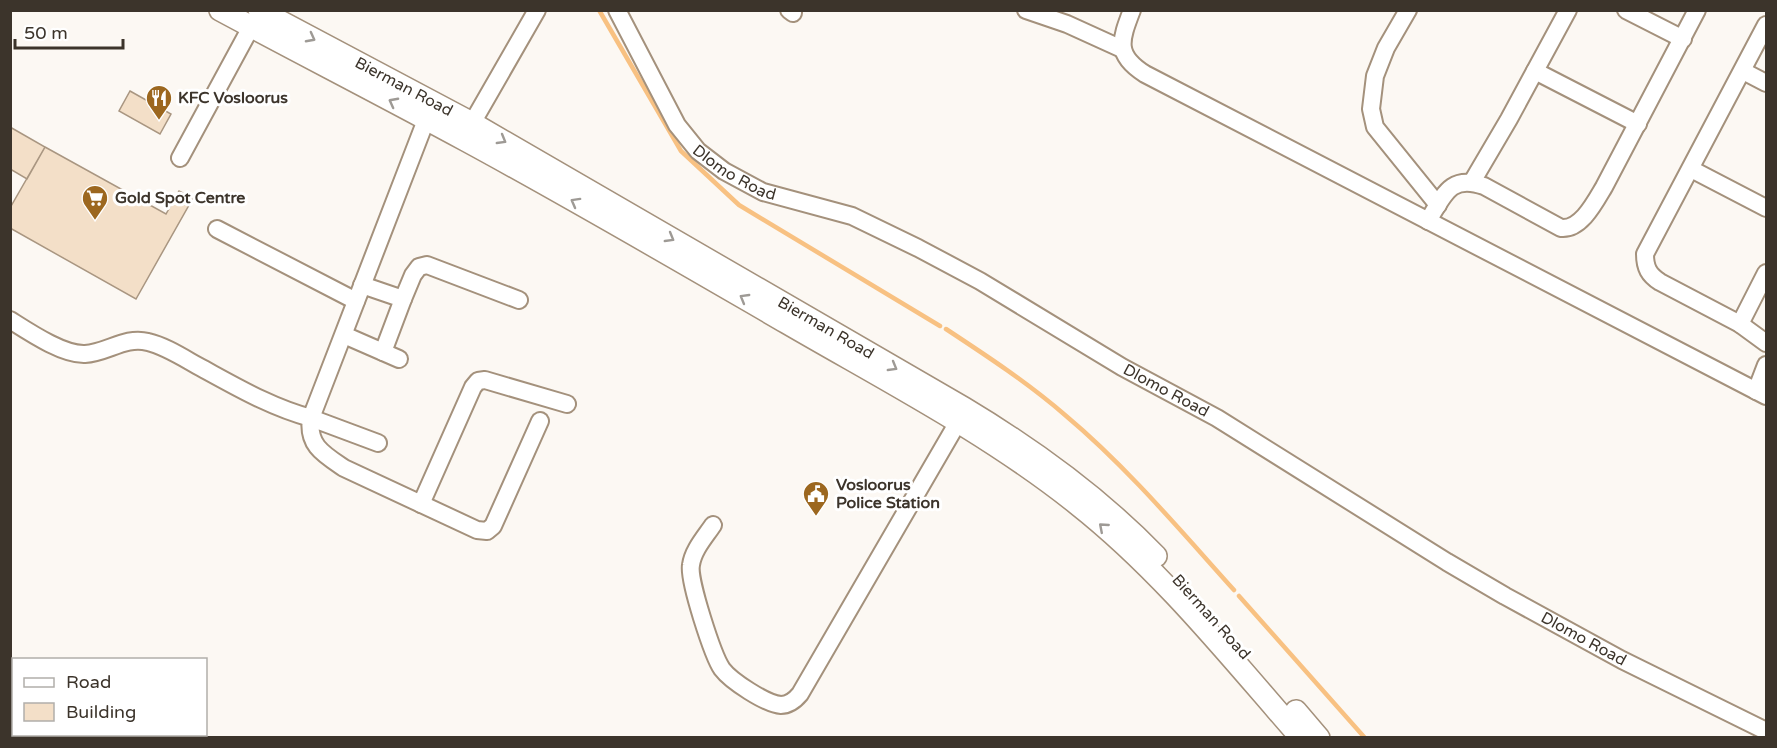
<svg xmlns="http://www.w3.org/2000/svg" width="1777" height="748" viewBox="0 0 1777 748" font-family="'Varela Round',sans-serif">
<rect width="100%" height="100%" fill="#fcf8f3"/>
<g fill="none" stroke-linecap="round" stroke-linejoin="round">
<!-- stream -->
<path stroke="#f8c182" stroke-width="4.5" d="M599,10L681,151L739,205L940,326
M946,329C987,356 1028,383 1065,415C1127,467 1180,530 1234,590
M1239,596L1365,738"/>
</g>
<!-- building -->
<path fill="#f3dfc8" stroke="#a99681" stroke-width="1.5" d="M130,91L171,114L160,134L119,111Z
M10,127L45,147L27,179L12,170L10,173Z
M45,147L166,214L179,191L193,198L136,299L10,228V208Z"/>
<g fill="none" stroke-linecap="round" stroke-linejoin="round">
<!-- minor casing -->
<g stroke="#a4917c" stroke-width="20">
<g id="minor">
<path id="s1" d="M617,10L677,125L698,151L724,171L763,192L852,216L918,248L980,281L1122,367L1217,418L1447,562L1505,596L1622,660L1766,731"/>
<path d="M789,10L793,13"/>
<path d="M1026,10L1067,24L1122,49"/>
<path d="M1132,10C1120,41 1115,55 1145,74L1766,396"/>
<path d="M1408,10L1386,48L1375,76L1371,109L1375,127L1438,205"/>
<path d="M1626,10L1683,39"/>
<path d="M1766,25L1645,254C1645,268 1649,275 1660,282L1740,324L1766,343"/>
<path d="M1535,71L1638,124"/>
<path d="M1743,71L1766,83"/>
<path d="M467,132L537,10"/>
<path d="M180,158L251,27"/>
<path d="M1691,169L1766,208"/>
<path d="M1472,182L1509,119L1568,10"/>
<path d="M1428,221C1444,195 1450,174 1484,186L1561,228C1581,230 1595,202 1604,187L1697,10"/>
<path d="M217,229L356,301"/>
<path d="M362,285L403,299L383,352"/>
<path d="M403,299L413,275L419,267L427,265L519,300"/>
<path d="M10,320C29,332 63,355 85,354C107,353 125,336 148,342C165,346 182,357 198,366C235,386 270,407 311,418L426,120"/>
<path d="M1740,324L1766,273"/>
<path d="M344,335L399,359"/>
<path d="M1756,391L1766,365"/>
<path d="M378,443L311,418C307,445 323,454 344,468L477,530L487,531L493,526L540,421"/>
<path d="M421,504L473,387L478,381L485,380L567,404"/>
<path d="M713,525C705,537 693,550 691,565C688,580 713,656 722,669C731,681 766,704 781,705C789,705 795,700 800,694L958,422"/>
</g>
</g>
<!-- major casing -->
<g stroke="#a4917c" stroke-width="24">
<g id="major">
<path d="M220,10C302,54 384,96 465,140C574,199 680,261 787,323C885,380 988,433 1077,504C1162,571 1230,657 1301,738"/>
<path id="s2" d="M259,10L472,123L964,408C1034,450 1099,497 1156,556"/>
<path d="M1296,711L1319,738"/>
</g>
</g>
<!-- minor -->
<use href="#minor" stroke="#fff" stroke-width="16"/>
<!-- major -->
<use href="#major" stroke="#fff" stroke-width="21"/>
</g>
<!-- one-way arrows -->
<defs><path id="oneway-chevron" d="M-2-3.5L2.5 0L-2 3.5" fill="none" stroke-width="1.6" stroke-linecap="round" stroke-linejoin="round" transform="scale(1.5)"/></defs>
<g stroke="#9e9a95">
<use href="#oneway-chevron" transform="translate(311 38) rotate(28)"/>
<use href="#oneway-chevron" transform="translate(393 102) rotate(-152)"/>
<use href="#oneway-chevron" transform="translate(502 140) rotate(30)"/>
<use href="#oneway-chevron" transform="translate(575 202) rotate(-151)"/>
<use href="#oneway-chevron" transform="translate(670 238) rotate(30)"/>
<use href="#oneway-chevron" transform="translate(744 298) rotate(-150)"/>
<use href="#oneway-chevron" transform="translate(893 367) rotate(30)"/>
<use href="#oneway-chevron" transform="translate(1103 527) rotate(-139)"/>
</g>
<!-- icons -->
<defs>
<g id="restaurant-pin" transform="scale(1.35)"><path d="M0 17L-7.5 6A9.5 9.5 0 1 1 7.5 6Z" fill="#9c671f" stroke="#fff"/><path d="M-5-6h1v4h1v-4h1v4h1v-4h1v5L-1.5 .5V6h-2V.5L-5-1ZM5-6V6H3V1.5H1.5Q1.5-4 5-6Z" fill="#fff"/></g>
<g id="supermarket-pin" transform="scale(1.35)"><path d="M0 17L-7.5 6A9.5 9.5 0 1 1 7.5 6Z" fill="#9c671f" stroke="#fff"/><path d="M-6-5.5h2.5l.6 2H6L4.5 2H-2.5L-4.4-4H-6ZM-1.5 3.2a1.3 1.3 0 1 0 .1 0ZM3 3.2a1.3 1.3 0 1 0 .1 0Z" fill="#fff"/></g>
<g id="civic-pin" transform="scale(1.35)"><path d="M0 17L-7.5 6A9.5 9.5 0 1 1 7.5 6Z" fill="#9c671f" stroke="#fff"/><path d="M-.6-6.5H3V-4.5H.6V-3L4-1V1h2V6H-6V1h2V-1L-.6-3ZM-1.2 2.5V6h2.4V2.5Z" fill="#fff"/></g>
</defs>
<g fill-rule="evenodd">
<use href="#restaurant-pin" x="159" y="98"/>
<use href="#supermarket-pin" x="95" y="198"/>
<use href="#civic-pin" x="816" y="494"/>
</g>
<g text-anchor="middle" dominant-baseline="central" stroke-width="6" stroke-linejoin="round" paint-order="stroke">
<!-- street labels -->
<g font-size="16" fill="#3c342b" stroke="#fff">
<text stroke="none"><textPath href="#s2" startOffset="164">Bierman Road</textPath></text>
<text stroke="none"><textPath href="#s1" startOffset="206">Dlomo Road</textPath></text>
<text stroke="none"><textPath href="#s2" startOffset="650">Bierman Road</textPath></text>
<text stroke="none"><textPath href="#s1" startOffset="692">Dlomo Road</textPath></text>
<text transform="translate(1211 617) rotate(48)">Bierman Road</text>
<text stroke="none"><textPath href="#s1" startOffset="1178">Dlomo Road</textPath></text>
</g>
<!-- poi labels -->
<g font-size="16" font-weight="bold" fill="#3c342b" stroke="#fff" text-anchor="start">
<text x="178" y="98">KFC Vosloorus</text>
<text x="115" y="198">Gold Spot Centre</text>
<text x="836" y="485">Vosloorus<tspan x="836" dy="18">Police Station</tspan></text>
</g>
</g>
<!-- border -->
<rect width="1777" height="748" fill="none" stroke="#3c342b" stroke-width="24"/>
<!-- legend -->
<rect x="12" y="658" width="195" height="78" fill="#ffffff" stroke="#b1aeaa" stroke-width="1.5"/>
<rect x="24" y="678" width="30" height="9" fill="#ffffff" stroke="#b1aeaa" stroke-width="1.5"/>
<text x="66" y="688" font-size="18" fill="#3c342b">Road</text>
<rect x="24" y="703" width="30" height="18" fill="#f3dfc8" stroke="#b1aeaa" stroke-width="1.5"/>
<text x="66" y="718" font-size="18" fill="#3c342b">Building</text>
<!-- scale -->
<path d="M15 39v9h108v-9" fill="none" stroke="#3c342b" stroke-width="3"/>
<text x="24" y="39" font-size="18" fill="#3c342b" stroke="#ffffff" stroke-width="4.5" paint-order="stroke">50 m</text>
</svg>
